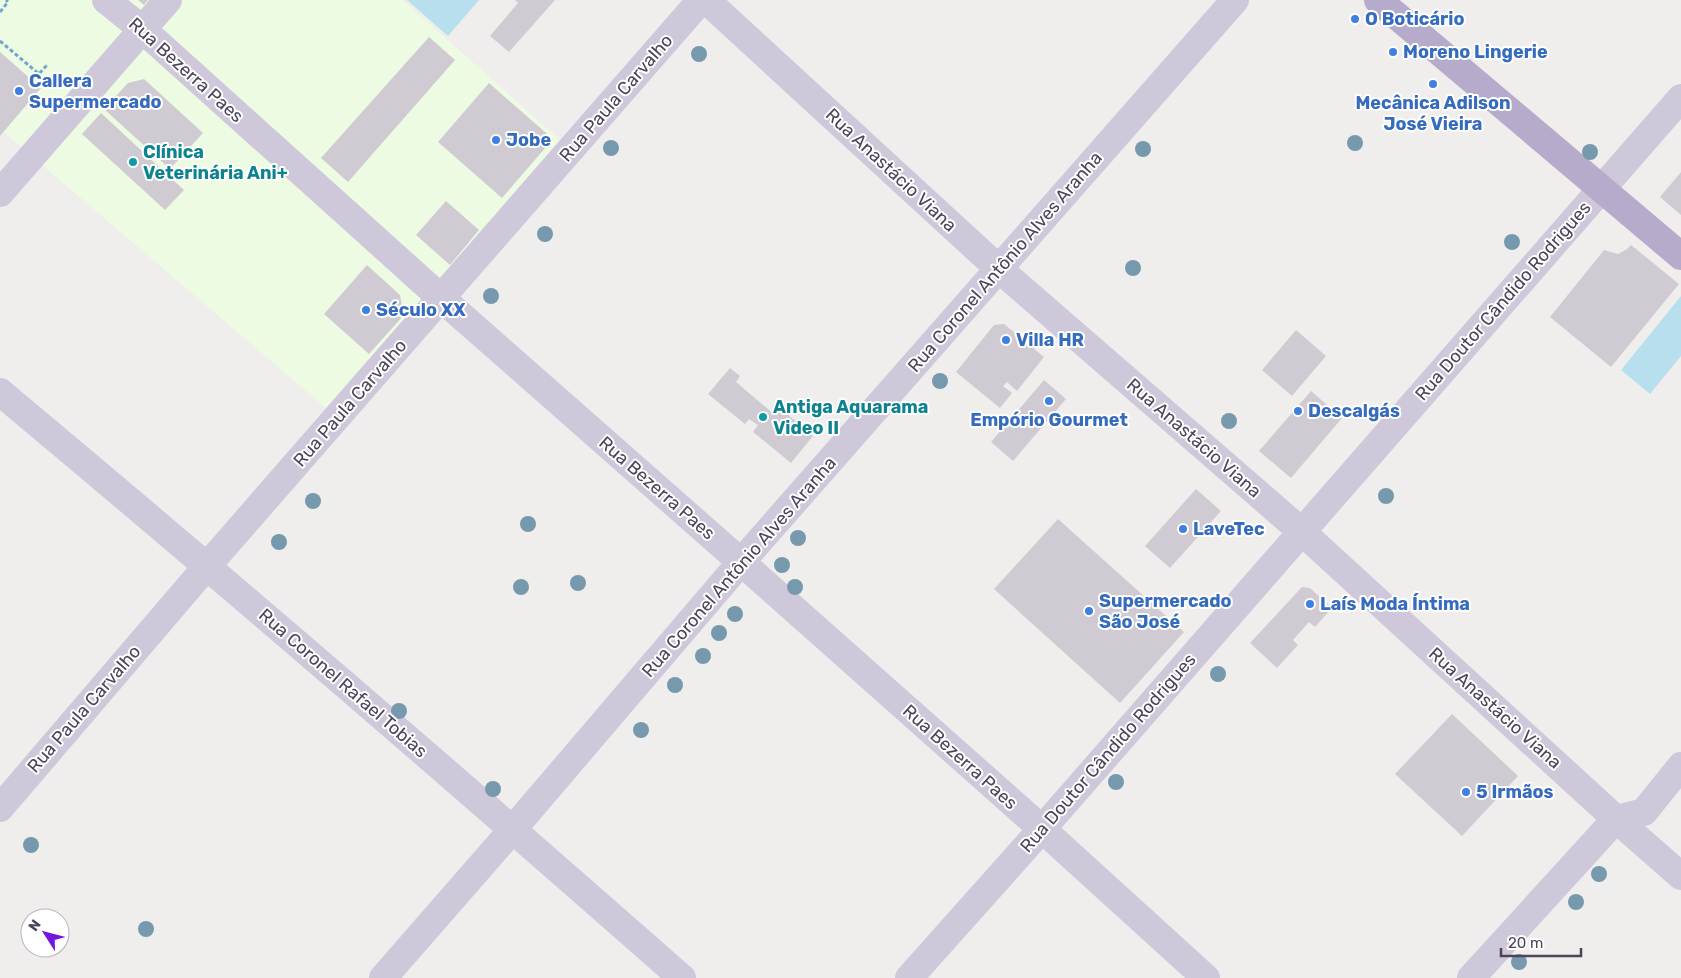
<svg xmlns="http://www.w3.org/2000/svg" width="1681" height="978" viewBox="0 0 1681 978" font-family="Rubik,sans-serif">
<rect width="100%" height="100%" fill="#efeeec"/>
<!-- commercial -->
<path fill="#edfbe3" d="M0,0H403L561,141L326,408L0,129Z"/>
<!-- green -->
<path fill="#b8dfee" d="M407,0H479L448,36Z
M1681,296V356L1650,394L1621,370Z"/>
<!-- building -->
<path fill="#d0cbd3" d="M138,0H148L144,5Z
M515,0H555L509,52L490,36L518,3Z
M429,37L455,60L348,182L321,158Z
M0,52L41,88L0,136Z
M144,79L203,133L170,169L104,109L128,83Z
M489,83L553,139L502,198L438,142Z
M101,113L184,190L165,210L82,134Z
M1681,172V215L1660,197Z
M446,201L479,230L450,265L416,235Z
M1631,245L1679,284L1611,367L1550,317L1604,250L1618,254L1627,249Z
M367,265L400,295L404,315L369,354L324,314Z
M1004,324L1044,357L1017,391L1007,382L1003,386L1012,393L1000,408L956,372L994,325Z
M1296,330L1326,356L1292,396L1262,370Z
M730,368L740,376L736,382L775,415L780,408L813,436L791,463L753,432L758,425L749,419L745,424L708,394Z
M1044,380L1066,399L1013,461L991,442Z
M1311,391L1342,418L1291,478L1259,451Z
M1196,489L1221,511L1170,568L1145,546Z
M1058,519L1184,632L1120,703L994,589Z
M1302,587L1310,588L1332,608L1315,627L1309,622L1293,640L1298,645L1277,668L1250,643Z
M1452,714L1518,776L1462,836L1395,774Z"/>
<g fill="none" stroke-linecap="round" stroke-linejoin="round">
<!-- path -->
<path stroke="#70a8cc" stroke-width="3" stroke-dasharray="4 2.5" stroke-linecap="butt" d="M0,12L8,2L6,0
M0,41L39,74L47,65"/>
<!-- minor -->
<path stroke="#cec8da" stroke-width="28" d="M106,0L142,29L441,298L741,562L1042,829L1206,978
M706,0L999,269L1301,531L1616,819L1681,876
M0,193L168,0
M0,392C230,584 457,780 682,978
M0,808L207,566L701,0
M383,978L513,829L741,562L1235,0
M909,978L1042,829L1681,98
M1471,978L1616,819L1644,812L1681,766"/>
<!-- major -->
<path stroke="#b7abcc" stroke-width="28" d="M1378,0L1681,256"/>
</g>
<!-- trees -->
<g fill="#7799ad">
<circle cx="699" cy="54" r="8"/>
<circle cx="1355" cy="143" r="8"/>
<circle cx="611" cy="148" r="8"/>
<circle cx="1143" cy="149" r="8"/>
<circle cx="1590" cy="152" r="8"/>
<circle cx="545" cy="234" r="8"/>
<circle cx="1512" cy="242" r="8"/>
<circle cx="1133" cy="268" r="8"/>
<circle cx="491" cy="296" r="8"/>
<circle cx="940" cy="381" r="8"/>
<circle cx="1229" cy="421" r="8"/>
<circle cx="1386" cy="496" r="8"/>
<circle cx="313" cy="501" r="8"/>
<circle cx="528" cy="524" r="8"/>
<circle cx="798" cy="538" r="8"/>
<circle cx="279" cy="542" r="8"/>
<circle cx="782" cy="565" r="8"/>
<circle cx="578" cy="583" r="8"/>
<circle cx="521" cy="587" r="8"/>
<circle cx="795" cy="587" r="8"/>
<circle cx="735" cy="614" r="8"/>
<circle cx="719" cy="633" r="8"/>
<circle cx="703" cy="656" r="8"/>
<circle cx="1218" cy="674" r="8"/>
<circle cx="675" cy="685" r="8"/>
<circle cx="399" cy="711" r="8"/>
<circle cx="641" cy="730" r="8"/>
<circle cx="1116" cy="782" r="8"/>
<circle cx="493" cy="789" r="8"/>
<circle cx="31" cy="845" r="8"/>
<circle cx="1599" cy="874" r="8"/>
<circle cx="1576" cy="902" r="8"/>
<circle cx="146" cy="929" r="8"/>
<circle cx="1519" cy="962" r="8"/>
</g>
<!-- markers -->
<g fill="#3f7fe0" stroke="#fff" stroke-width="2">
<circle cx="1355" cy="19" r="5"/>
<circle cx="1393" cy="52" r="5"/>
<circle cx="1433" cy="84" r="5"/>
<circle cx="19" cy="91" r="5"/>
<circle cx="496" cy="140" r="5"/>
<circle cx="366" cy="310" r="5"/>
<circle cx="1006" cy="340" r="5"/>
<circle cx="1049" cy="401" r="5"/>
<circle cx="1298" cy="411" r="5"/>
<circle cx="1183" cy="529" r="5"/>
<circle cx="1310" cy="604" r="5"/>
<circle cx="1089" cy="611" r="5"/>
<circle cx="1466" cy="792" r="5"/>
</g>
<g fill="#0f9aa8" stroke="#fff" stroke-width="2">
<circle cx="133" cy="162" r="5"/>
<circle cx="763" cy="417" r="5"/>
</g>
<g text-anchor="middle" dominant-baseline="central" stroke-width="4" stroke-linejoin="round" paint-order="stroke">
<!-- shop labels -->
<g font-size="18" font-weight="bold" fill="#366cbe" stroke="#fff" text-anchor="start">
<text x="1365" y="19">O Boticário</text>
<text x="1403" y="52">Moreno Lingerie</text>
<text x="29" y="81">Callera<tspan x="29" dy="21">Supermercado</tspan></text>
<text x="1433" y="103" text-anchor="middle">Mecânica Adilson<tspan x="1433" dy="21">José Vieira</tspan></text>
<text x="506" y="140">Jobe</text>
<text x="376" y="310">Século XX</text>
<text x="1016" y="340">Villa HR</text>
<text x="1308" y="411">Descalgás</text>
<text x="1049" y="420" text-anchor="middle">Empório Gourmet</text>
<text x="1193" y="529">LaveTec</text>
<text x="1099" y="601">Supermercado<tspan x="1099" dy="21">São José</tspan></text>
<text x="1320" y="604">Laís Moda Íntima</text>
<text x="1476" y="792">5 Irmãos</text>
</g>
<!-- street labels -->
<g font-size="18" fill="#4c4459" stroke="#fff">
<text transform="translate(186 70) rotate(42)">Rua Bezerra Paes</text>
<text transform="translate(616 98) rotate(-49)">Rua Paula Carvalho</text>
<text transform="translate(891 170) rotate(43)">Rua Anastácio Viana</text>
<text transform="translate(1005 262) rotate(-49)">Rua Coronel Antônio Alves Aranha</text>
<text transform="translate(1503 301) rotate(-49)">Rua Doutor Cândido Rodrigues</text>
<text transform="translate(350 403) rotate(-49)">Rua Paula Carvalho</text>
<text transform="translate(1194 438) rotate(41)">Rua Anastácio Viana</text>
<text transform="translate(657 488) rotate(41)">Rua Bezerra Paes</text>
<text transform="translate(739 567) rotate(-49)">Rua Coronel Antônio Alves Aranha</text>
<text transform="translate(343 683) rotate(41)">Rua Coronel Rafael Tobias</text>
<text transform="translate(1495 708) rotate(42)">Rua Anastácio Viana</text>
<text transform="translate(84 709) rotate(-49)">Rua Paula Carvalho</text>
<text transform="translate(1108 753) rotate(-49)">Rua Doutor Cândido Rodrigues</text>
<text transform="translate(960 757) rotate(42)">Rua Bezerra Paes</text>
</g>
<!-- culture labels -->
<g font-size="18" font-weight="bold" fill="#0d838f" stroke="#fff" text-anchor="start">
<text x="143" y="152">Clínica<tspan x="143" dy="21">Veterinária Ani+</tspan></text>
<text x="773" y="407">Antiga Aquarama<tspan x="773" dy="21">Video II</tspan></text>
</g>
</g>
<!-- north arrow -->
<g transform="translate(45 933) rotate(306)"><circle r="24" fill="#ffffff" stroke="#b7b4bd"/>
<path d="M0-4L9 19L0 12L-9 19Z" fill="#7117de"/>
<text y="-8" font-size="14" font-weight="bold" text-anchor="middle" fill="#4c4459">N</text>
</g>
<!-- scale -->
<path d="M1501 948v8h80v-8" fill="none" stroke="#4c4459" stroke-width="2.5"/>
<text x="1508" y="948" font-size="15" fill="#4c4459" stroke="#ffffff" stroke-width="4" paint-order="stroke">20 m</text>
</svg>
